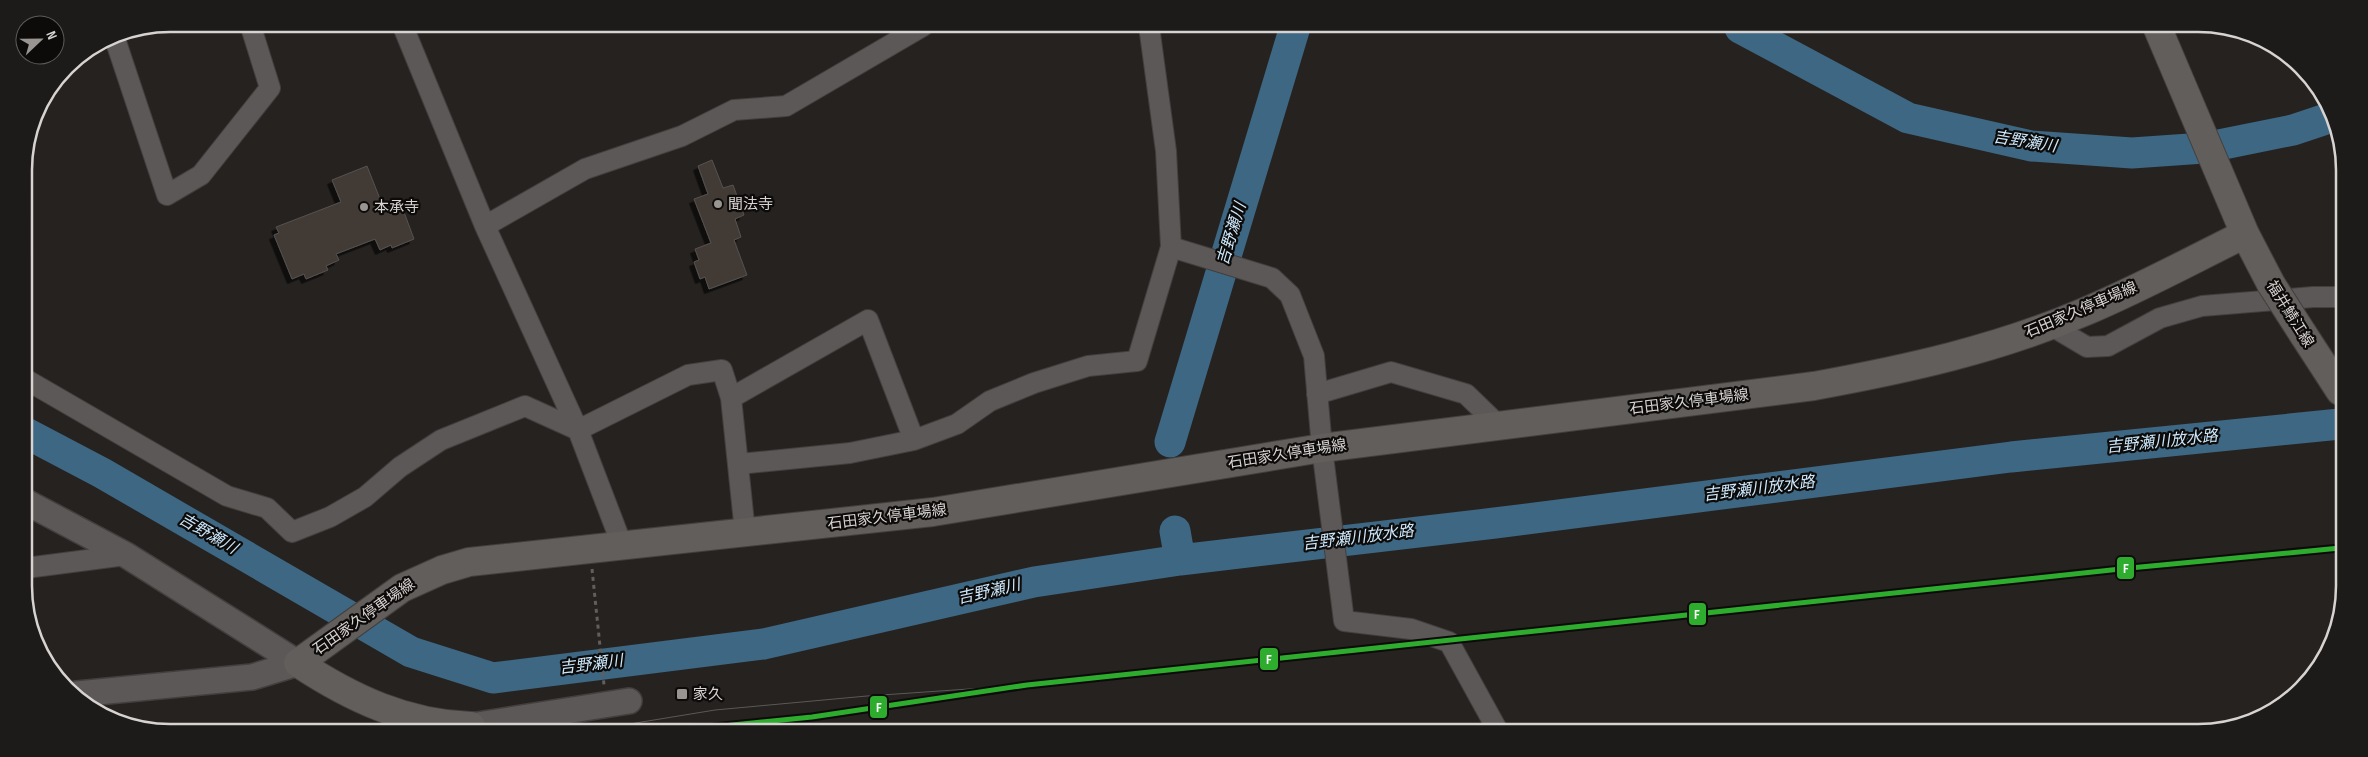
<svg xmlns="http://www.w3.org/2000/svg" width="2368" height="757" viewBox="0 0 2368 757" font-family="'Sofia Sans Condensed','Noto Sans JP',sans-serif">
<defs>
<filter id="shadow"><feDropShadow dx="-4.5" dy="4.5" stdDeviation="0" flood-color="#0009"/></filter>
</defs>
<rect width="100%" height="100%" fill="#252220"/>
<g fill="none" stroke-linecap="round" stroke-linejoin="round">
<!-- river -->
<path stroke="#3d6782" stroke-width="31" d="M1740,28L1908,118L2031,146L2132,153L2204,148L2293,130L2329,118
M26,433L102,473L411,652L493,678L764,644L1034,582L1180,560L1175,531
M1170,442L1295,27
M1180,560L1495,523L2011,457L2340,424"/>
</g>
<!-- building -->
<path fill="#433b36" stroke="#545250" filter="url(#shadow)" d="M712,160L723,188L733,185L744,215L735,219L741,237L734,240L747,275L709,289L705,277L700,279L694,262L699,260L695,249L711,243L694,199L708,194L698,166Z
M367,166L382,204L385,203L387,209L401,204L414,239L392,248L391,245L380,250L375,239L336,254L339,260L326,266L328,270L306,279L304,274L292,279L274,235L279,233L276,227L341,202L332,180Z"/>
<g fill="none" stroke-linecap="round" stroke-linejoin="round">
<!-- minor casing -->
<g stroke="#423f3e" stroke-width="22">
<path id="minor" d="M402,24L485,226L578,430L622,545
M114,36L167,195L201,175L270,88L250,24
M485,226L585,169L682,136L734,110L786,106L923,26
M1171,247L1272,278L1290,295L1314,356L1322,448L1344,621L1411,629L1449,642L1498,731
M2050,325L2087,347L2108,346L2160,318L2202,306L2313,297H2341
M25,379L227,496L267,508L292,532L330,517L365,497L400,467L441,440L525,406L578,430L688,375L722,370L731,398L745,532
M1317,394L1391,372L1466,394L1498,425
M731,398L868,320L914,440
M739,464L850,453L914,440L957,424L990,401L1034,383L1088,366L1137,361L1171,247L1166,151L1149,26
M26,568L126,555"/>
</g>
<!-- tertiary casing -->
<g stroke="#423f3e" stroke-width="28">
<path id="tertiary" d="M26,502L126,555L298,663
M77,694L252,677L298,663
M471,729V726L629,701"/>
</g>
<!-- secondary casing -->
<g stroke="#423f3e" stroke-width="30">
<path id="secondary" d="M2158,29L2245,234L2271,284
M2303,334L2340,391
M471,726C406,724 351,698 298,663L402,588L442,570L469,562L933,512L1322,448L1814,386C1907,369 1998,349 2084,312C2139,289 2192,260 2245,234"/>
</g>
<!-- path -->
<path stroke="#615e5d" stroke-width="3" stroke-dasharray="4 4" stroke-linecap="butt" d="M592,569L604,685"/>
<!-- minor -->
<use href="#minor" stroke="#5b5857" stroke-width="20"/>
<!-- tertiary -->
<use href="#tertiary" stroke="#5b5857" stroke-width="25"/>
<!-- secondary -->
<use href="#secondary" stroke="#625e5b" stroke-width="28"/>
<!-- tram -->
<path stroke="#5b5957" stroke-width="1" d="M599,729L715,710L867,696L1027,685"/>
<!-- secondary-bridge casing -->
<g stroke="#423f3e" stroke-width="30" stroke-linecap="butt">
<path id="secondary-bridge" d="M2271,284L2303,334"/>
</g>
<!-- secondary-bridge -->
<use href="#secondary-bridge" stroke="#625e5b" stroke-width="28"/>
<!-- rail-1 casing -->
<g stroke="#0d0b0a" stroke-width="9">
<path id="rail-1" d="M627,729L713,727L812,717L1027,685L2130,568L2340,548"/>
</g>
<!-- rail-1 -->
<use href="#rail-1" stroke="#2dac2d" stroke-width="5"/>
</g>
<!-- markers -->
<g fill="#999593" stroke="#0d0b0a" stroke-width="2">
<circle cx="718" cy="204" r="5"/>
<circle cx="364" cy="207" r="5"/>
<rect x="676" y="688" width="12" height="12" rx="2.5"/>
</g>
<g text-anchor="middle" dominant-baseline="central" stroke-width="4.5" stroke-linejoin="round" paint-order="stroke">
<!-- poi labels -->
<g font-size="15" fill="#d7d3d1" stroke="#0d0b0a" text-anchor="start">
<text x="728" y="204">聞法寺</text>
<text x="374" y="207">本承寺</text>
<text x="693" y="694">家久</text>
</g>
<!-- street labels -->
<g font-size="15" fill="#d7d3d1" stroke="#0d0b0a">
<text transform="translate(2081 310) rotate(-23)">石田家久停車場線</text>
<text transform="translate(2290 314) rotate(58)">福井鯖江線</text>
<text transform="translate(1689 402) rotate(-7)">石田家久停車場線</text>
<text transform="translate(1287 454) rotate(-9)">石田家久停車場線</text>
<text transform="translate(887 517) rotate(-7)">石田家久停車場線</text>
<text transform="translate(364 617) rotate(-35)">石田家久停車場線</text>
</g>
<!-- water labels -->
<g font-size="16" font-style="italic" fill="#cce8fc" stroke="#0d0b0a">
<text transform="translate(2025 142) rotate(9)">吉野瀬川</text>
<text transform="translate(1232 234) rotate(-73)">吉野瀬川</text>
<text transform="translate(2162 442) rotate(-6)">吉野瀬川放水路</text>
<text transform="translate(1759 489) rotate(-7)">吉野瀬川放水路</text>
<text transform="translate(208 534) rotate(30)">吉野瀬川</text>
<text transform="translate(1358 538) rotate(-7)">吉野瀬川放水路</text>
<text transform="translate(989 592) rotate(-13)">吉野瀬川</text>
<text transform="translate(591 665) rotate(-7)">吉野瀬川</text>
</g>
</g>
<!-- crop -->
<path d="M0 0H2368V757H0ZM170 32H2198A138 138 0 0 1 2336 170V586A138 138 0 0 1 2198 724H170A138 138 0 0 1 32 586V170A138 138 0 0 1 170 32Z" fill="#1d1b1a" fill-rule="evenodd"/>
<path fill="none" stroke="#d7d3d1" stroke-width="2.5" d="M170 32H2198A138 138 0 0 1 2336 170V586A138 138 0 0 1 2198 724H170A138 138 0 0 1 32 586V170A138 138 0 0 1 170 32Z"/>
<g stroke="#0d0b0a" stroke-width="2">
<rect x="2116" y="556" width="19" height="24" rx="5" fill="#2dac2d"/>
<rect x="1688" y="602" width="19" height="24" rx="5" fill="#2dac2d"/>
<rect x="1259" y="647" width="20" height="24" rx="5" fill="#2dac2d"/>
<rect x="869" y="695" width="19" height="24" rx="5" fill="#2dac2d"/>
</g>
<g font-size="14" text-anchor="middle" font-weight="bold" fill="#fff">
<text x="2126" y="573">F</text>
<text x="1697" y="619">F</text>
<text x="1269" y="664">F</text>
<text x="879" y="712">F</text>
</g>
<!-- north arrow -->
<g transform="translate(40 40) rotate(68)"><circle r="24" fill="#0d0b0a" stroke="#5e5b5a"/>
<path d="M0-4L9 19L0 12L-9 19Z" fill="#999593"/>
<text y="-8" font-size="14" font-weight="bold" text-anchor="middle" fill="#d7d3d1">N</text>
</g>
</svg>
